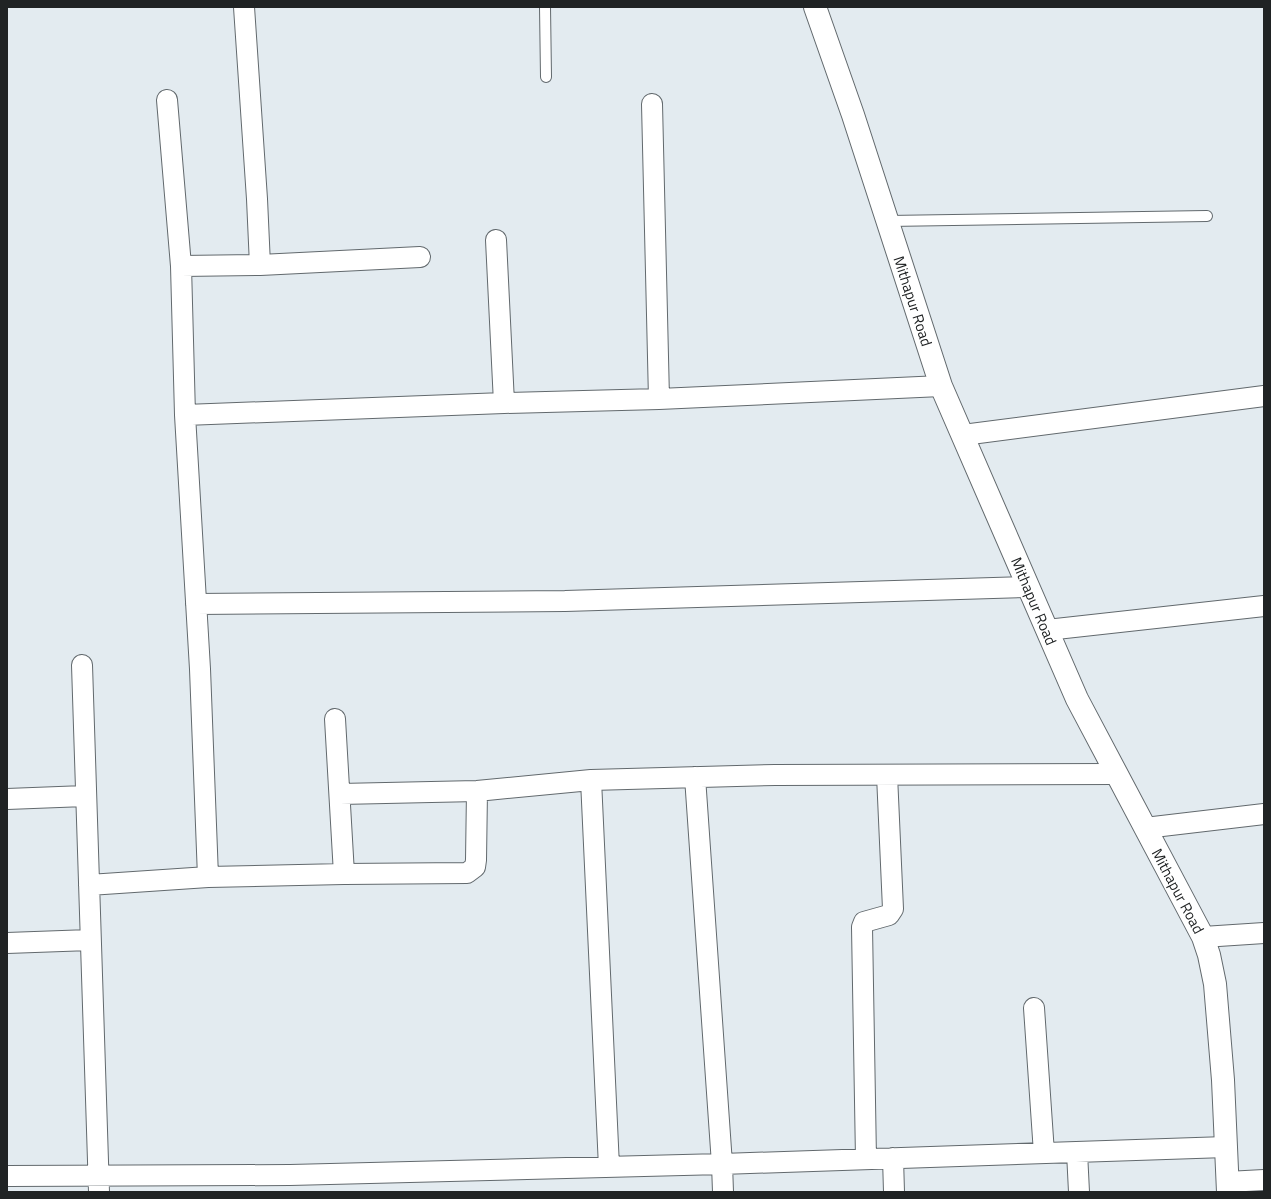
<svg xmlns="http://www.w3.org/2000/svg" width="1271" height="1199" viewBox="0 0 1271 1199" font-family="'Titillium Web',sans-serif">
<rect width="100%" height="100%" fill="#e3ebf0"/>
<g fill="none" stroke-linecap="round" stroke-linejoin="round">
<!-- lane casing -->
<g stroke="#62696d" stroke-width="12">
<path id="lane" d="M545,7L546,77
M888,221L1207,216"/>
</g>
<!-- street casing -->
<g stroke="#62696d" stroke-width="22">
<path id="street" d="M167,100L181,266
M652,104L659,399
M496,240L504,403
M260,265L420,257
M185,415L504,403L659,399L941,386
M963,435L1264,396
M196,604L565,601L1028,587
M1047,630L1264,606
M82,665L99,1192
M335,719L344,874
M695,777L722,1164L723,1192
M591,780L609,1167
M340,794L477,791L591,780L775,775L1116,774
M7,799L85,796
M1145,828L1264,814
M208,877L200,669L185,415L181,266L260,265L257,199L244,7
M89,885L208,877L344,874L467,873L475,867L476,860L477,791
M1203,937L1264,933
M7,943L90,940
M1034,1008L1044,1153
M1077,1152L1079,1192
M893,1158L894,1192
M866,1159L862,927L864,922L889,915L893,909L887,775
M7,1176L290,1175L722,1164L1226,1147
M1227,1182L1264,1180"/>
</g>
<!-- secondary casing -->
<g stroke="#62696d" stroke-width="24">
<path id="secondary" d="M815,7L853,115L941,386L1077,699L1203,937L1209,955L1215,984L1223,1080L1228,1192"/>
</g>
<!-- lane -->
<use href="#lane" stroke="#fff" stroke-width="10"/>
<!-- street -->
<use href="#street" stroke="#fff" stroke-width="20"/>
<!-- secondary -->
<use href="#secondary" stroke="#fff" stroke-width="22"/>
</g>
<g text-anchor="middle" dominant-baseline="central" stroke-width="3" stroke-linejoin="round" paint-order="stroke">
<!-- street labels -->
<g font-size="15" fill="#202324" stroke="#fff">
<text transform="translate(913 301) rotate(72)">Mithapur Road</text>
<text transform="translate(1034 601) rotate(67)">Mithapur Road</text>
<text transform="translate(1178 891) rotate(62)">Mithapur Road</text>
</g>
</g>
<!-- border -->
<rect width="1271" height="1199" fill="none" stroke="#202324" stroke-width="16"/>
</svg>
